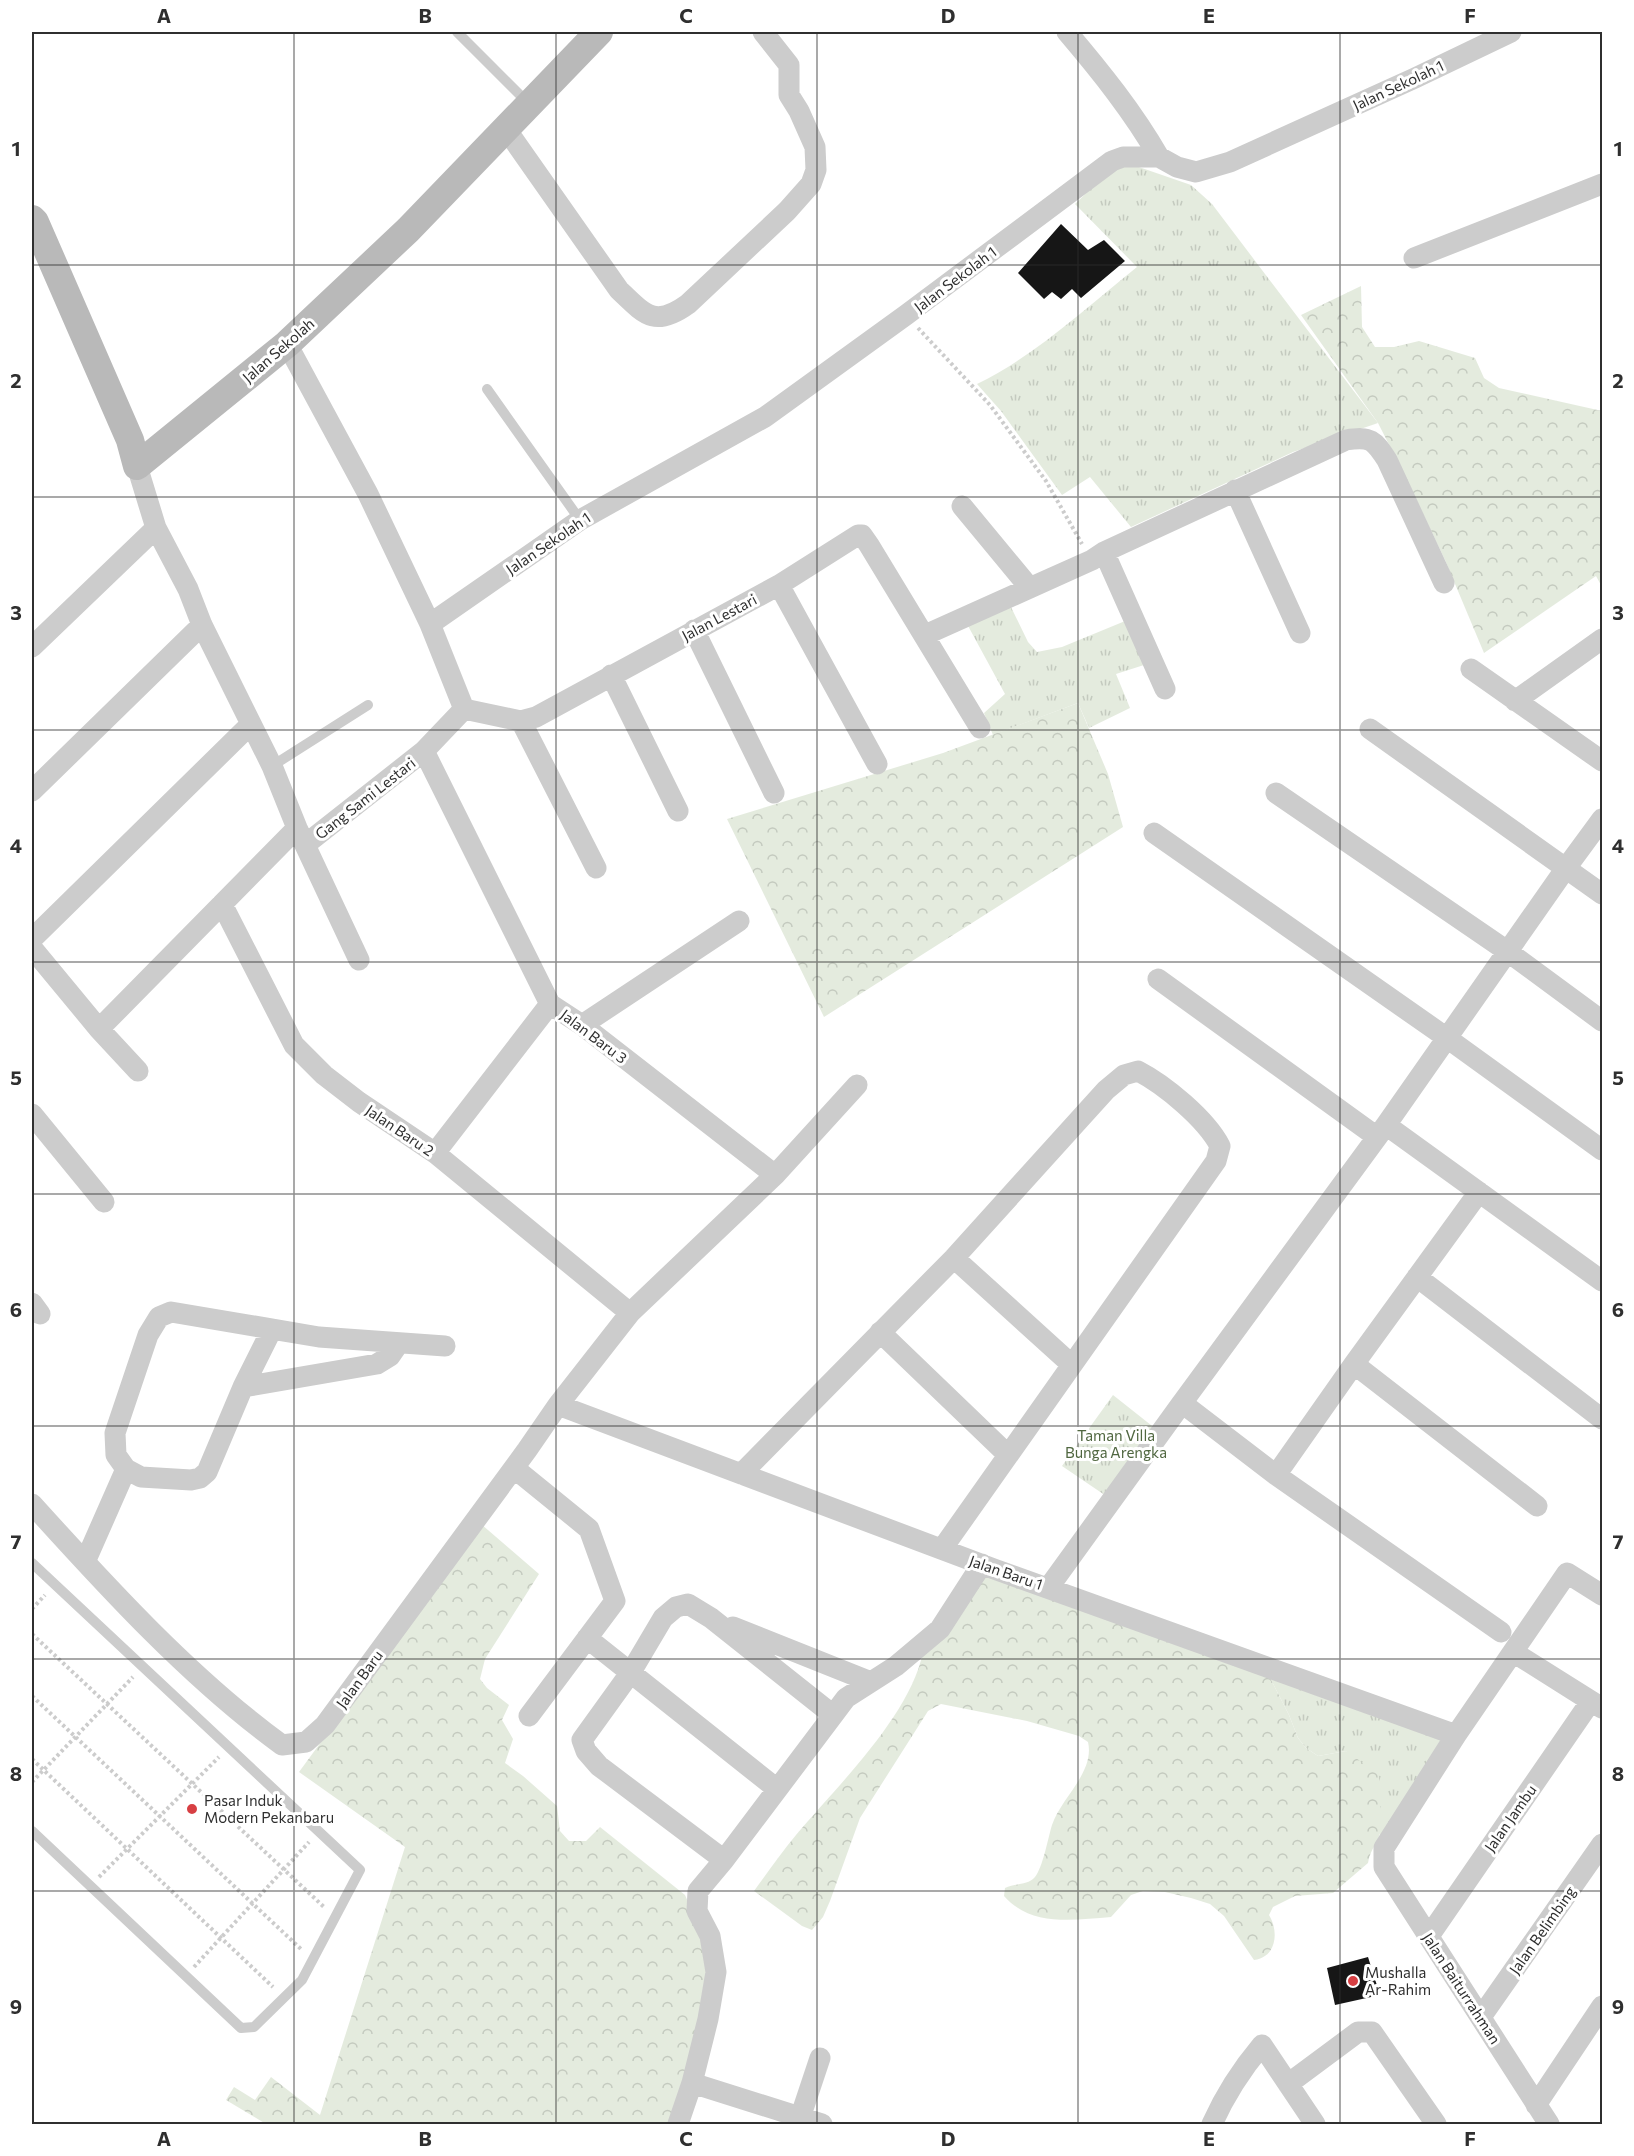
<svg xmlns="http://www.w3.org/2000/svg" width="1634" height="2156" viewBox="0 0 1634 2156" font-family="Commissioner,sans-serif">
<defs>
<pattern id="grass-tufts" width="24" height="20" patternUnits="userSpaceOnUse" patternTransform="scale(1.5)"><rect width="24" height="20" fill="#e4ebde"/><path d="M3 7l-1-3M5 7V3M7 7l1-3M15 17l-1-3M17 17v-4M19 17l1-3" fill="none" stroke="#c4cabf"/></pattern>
<pattern id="forest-crowns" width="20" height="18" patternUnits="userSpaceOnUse" patternTransform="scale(1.5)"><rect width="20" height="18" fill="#e4ebde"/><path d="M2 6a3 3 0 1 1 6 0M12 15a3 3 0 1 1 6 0" fill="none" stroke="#c4cabf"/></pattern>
</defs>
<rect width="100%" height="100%" fill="#fff"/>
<!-- grass -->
<path fill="url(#grass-tufts)" d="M1136,166L1191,185L1212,204L1378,423L1293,452L1131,527L1090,477L1062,495L1001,411L977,384C1036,355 1086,308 1137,267L1075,204L1106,174L1117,167Z
M1009,603L1028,642L1037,652L1062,647L1130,619L1144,665L1116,674L1130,708L1089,728L1078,703L993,735L984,713L1005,694L967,624Z
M1113,1395L1161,1433L1112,1500L1062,1466Z
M1267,1672L1443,1738L1380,1836L1379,1806L1346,1751L1318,1756L1306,1748L1298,1738L1289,1715Z"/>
<!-- forest -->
<path fill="url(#forest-crowns)" d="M1361,286L1362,327L1375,347H1394L1419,341L1475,358L1484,378L1499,388L1602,411V587L1596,576L1484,653L1445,560L1404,474L1378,423L1301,315Z
M1078,703L1108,774L1123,827L824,1017L727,819L943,753Z
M481,1524L539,1574L485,1659L480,1679L487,1688L509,1705L502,1720L513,1739L505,1763L523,1776L557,1806L560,1831L569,1841H586L600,1827L685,1895L704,1938L710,1968L691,2054L669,2124H266L226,2100L234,2087L255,2100L271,2077L320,2115L405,1847L299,1772Z
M985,1572L1267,1672L1289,1715L1298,1738L1306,1748L1318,1756L1346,1751L1379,1775L1381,1829C1379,1842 1370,1849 1368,1863L1333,1893L1295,1896L1273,1907L1269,1915C1279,1931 1277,1957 1254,1960L1224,1916L1210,1904L1191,1898L1165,1892L1143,1891L1131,1895L1111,1917C1073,1920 1031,1927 1004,1896L1005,1888C1014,1883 1027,1886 1035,1877C1043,1867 1048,1838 1052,1825C1061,1798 1095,1772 1088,1742L1079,1736L1027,1721L941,1704L928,1711L860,1818L830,1901L823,1917L812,1930L802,1926L754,1891C768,1872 781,1853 796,1835C838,1785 910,1716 923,1652Z"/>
<!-- building -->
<path fill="#161616" d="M1061,224L1088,250L1104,240L1125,261L1081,298L1072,289L1061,299L1052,292L1044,299L1018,273Z
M1368,1957L1380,1995L1335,2005L1327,1968Z"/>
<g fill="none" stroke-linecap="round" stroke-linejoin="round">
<!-- path -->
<path stroke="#ccc" stroke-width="4" stroke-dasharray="3 3" stroke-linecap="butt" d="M918,328L990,405L1046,481L1082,544
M32,1609L45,1595
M32,1634L324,1907
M32,1696L302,1950
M32,1759L273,1987
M32,1782L133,1677
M99,1877L219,1757
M194,1967L309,1842"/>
<!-- lane -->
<path stroke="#ccc" stroke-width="10" d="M457,32L529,104
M487,389L580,520
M272,766L368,705
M32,1563L360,1870L302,1980L254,2027L241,2028L32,1831"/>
<!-- street -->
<path stroke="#ccc" stroke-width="21" d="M1067,32C1101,72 1133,112 1159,157
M506,129L619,290C645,315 655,328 688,304L787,211L811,184L816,170L815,147L799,111L789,95V65L763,32
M1414,258L1602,184
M287,344L368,494L430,624L464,709L424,751L306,844
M137,466L156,528L188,589L202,625L272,766L297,828L359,960
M1235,490L1300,633
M962,506L1029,587
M1104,552L1165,689
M779,585L877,764
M430,624L580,520L765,417L906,315L1112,161L1123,157H1159L1177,167L1196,172L1230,162L1415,78L1511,32
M694,630L774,793
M925,635L1092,560L1104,552L1346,440C1371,436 1374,440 1387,460L1444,583
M32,647L156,528
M1471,669L1602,761
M611,675L678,811
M1515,701L1602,639
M464,709L521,721L536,717L779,585L858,535H862L869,545L980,728
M521,721L596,868
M1370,729L1602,894
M424,751L550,1004L582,1025L775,1175
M32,791L202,625
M1276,793L1507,951L1602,1021
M1154,833L1447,1038L1602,1150
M222,904L294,1045L324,1075L359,1102L435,1153L630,1313
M32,939L250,725
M32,948L99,1029L138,1071
M1158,979L1377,1137
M582,1025L739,921
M99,1029L297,828
M32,1114L104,1202
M1386,1125L1602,1281
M435,1153L550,1004
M954,1258L1072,1365
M1417,1277L1602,1419
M32,1303L40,1314
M880,1332L1008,1455
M1354,1364L1537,1506
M243,1387L272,1329
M558,1405L994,1569L1456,1735
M514,1468L589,1529L615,1601L529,1716
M126,1469L116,1455L115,1433L148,1335L159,1317L171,1312L319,1337L445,1346
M741,1474L954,1258L1106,1090L1124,1075L1138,1071C1165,1085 1206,1119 1220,1146L1216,1161L942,1549
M1276,1475L1354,1364L1479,1192
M32,1504C107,1587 191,1679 282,1745L306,1742L325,1725L527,1450L558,1405L630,1313L775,1175L857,1085
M85,1562L126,1469L141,1477L191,1480L200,1478L207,1472L243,1387L377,1364L390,1356L399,1343
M1049,1587L1182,1403
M733,1627L871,1682
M1501,1632L1276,1475L1182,1403L1386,1125L1566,868L1602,819
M587,1638L777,1789
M1513,1652L1602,1708
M724,1860L599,1766L586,1751L582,1740L631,1672L663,1618L676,1607L688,1604L711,1618L833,1715
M1429,1936L1591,1701
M1481,2017L1602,1844
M692,2083L822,2124
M1288,2084L1358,2032H1372L1436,2124
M1536,2105L1602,2006
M678,2124L692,2083L708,2019L716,1972L710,1936L697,1911L698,1891L724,1860L846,1698L896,1666L940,1629L982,1564
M798,2124L820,2058
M1212,2124C1225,2095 1241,2070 1262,2045L1315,2124
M1549,2124L1384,1867V1848L1456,1735L1567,1573L1602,1595"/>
<!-- secondary -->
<path stroke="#b9b9b9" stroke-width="28" d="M32,219L35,222L130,440L137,466L287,344L408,230L599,32"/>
</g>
<!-- grid -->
<path fill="none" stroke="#2f2f2f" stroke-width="1.5" stroke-opacity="0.55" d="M294,32V2124M556,32V2124M817,32V2124M1078,32V2124M1340,32V2124M32,265H1602M32,497H1602M32,730H1602M32,962H1602M32,1194H1602M32,1426H1602M32,1659H1602M32,1891H1602"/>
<!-- markers -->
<g fill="#d73f43" stroke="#fff" stroke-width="2">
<circle cx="192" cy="1809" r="6"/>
<circle cx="1353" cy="1981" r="6"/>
</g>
<g text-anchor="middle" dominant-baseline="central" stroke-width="6" stroke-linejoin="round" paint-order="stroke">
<!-- street labels -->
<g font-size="15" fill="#2f2f2f" stroke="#fff">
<text transform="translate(1398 85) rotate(-25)">Jalan Sekolah 1</text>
<text transform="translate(955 279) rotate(-37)">Jalan Sekolah 1</text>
<text transform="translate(278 350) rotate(-41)">Jalan Sekolah</text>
<text transform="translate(548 543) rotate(-34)">Jalan Sekolah 1</text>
<text transform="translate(719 617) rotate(-28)">Jalan Lestari</text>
<text transform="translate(365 798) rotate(-38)">Gang Sami Lestari</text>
<text transform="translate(594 1036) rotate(37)">Jalan Baru 3</text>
<text transform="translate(400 1130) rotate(34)">Jalan Baru 2</text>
<text transform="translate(1006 1572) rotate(19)">Jalan Baru 1</text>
<text transform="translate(359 1679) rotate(-54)">Jalan Baru</text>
<text transform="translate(1510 1818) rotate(-55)">Jalan Jambu</text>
<text transform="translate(1542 1930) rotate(-55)">Jalan Belimbing</text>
<text transform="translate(1462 1988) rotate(57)">Jalan Baiturrahman</text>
</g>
<!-- park labels -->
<g font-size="15" fill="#506740" stroke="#fff">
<text x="1116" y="1435">Taman Villa<tspan x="1116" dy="17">Bunga Arengka</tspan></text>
</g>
<!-- poi labels -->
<g font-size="15" fill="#2f2f2f" stroke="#fff" text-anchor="start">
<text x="204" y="1800">Pasar Induk<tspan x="204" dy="17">Modern Pekanbaru</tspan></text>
<text x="1365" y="1972">Mushalla<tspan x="1365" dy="17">Ar-Rahim</tspan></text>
</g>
</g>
<!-- border -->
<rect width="1634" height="2156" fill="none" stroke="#ffffff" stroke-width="66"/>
<rect x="33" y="33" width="1568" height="2090" fill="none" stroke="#2f2f2f" stroke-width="2"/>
<g font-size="20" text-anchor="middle" font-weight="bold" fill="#2f2f2f">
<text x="164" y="23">A</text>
<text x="425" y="23">B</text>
<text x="686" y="23">C</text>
<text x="948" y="23">D</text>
<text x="1209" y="23">E</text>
<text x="1470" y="23">F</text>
<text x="16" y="156">1</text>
<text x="1618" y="156">1</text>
<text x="16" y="388">2</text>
<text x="1618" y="388">2</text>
<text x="16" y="620">3</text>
<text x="1618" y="620">3</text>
<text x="16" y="853">4</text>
<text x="1618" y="853">4</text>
<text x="16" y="1085">5</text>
<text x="1618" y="1085">5</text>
<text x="16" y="1317">6</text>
<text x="1618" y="1317">6</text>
<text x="16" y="1549">7</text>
<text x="1618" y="1549">7</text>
<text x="16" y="1781">8</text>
<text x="1618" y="1781">8</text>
<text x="16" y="2014">9</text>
<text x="1618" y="2014">9</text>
<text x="164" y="2146">A</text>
<text x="425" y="2146">B</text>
<text x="686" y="2146">C</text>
<text x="948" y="2146">D</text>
<text x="1209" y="2146">E</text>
<text x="1470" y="2146">F</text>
</g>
</svg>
